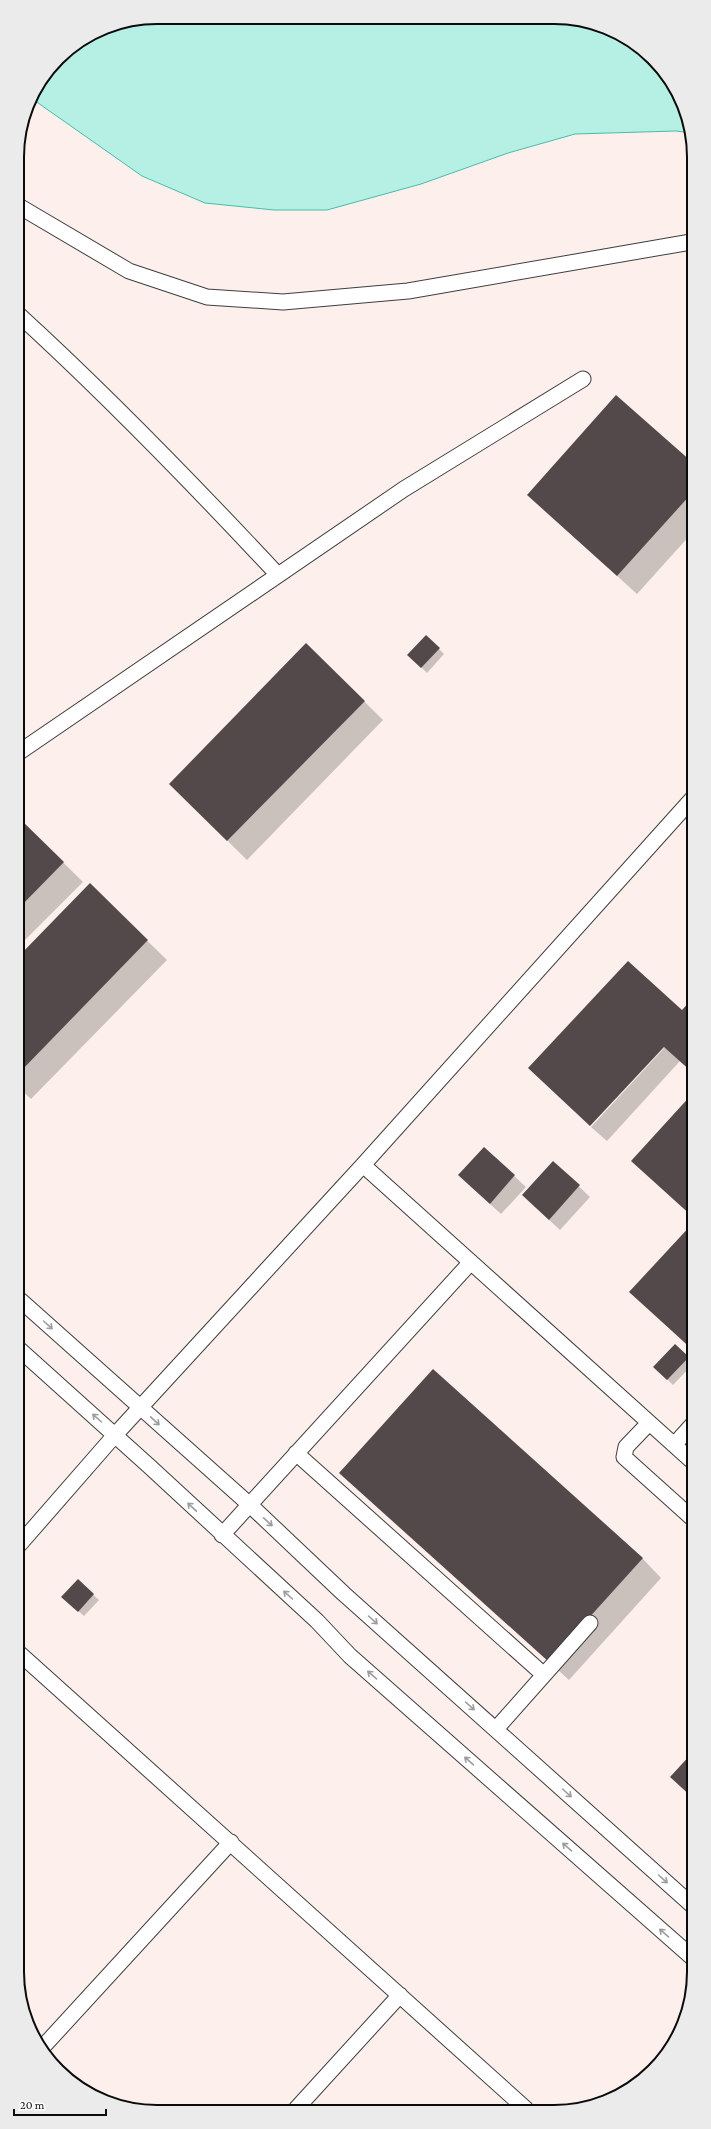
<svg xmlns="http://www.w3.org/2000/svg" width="711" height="2129" viewBox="0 0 711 2129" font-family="'Crimson Pro',serif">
<rect width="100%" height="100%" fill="#fdf0ec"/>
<!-- water -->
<path fill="#b6efe4" stroke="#45beaa" d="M157,17L582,20L616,32L653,58L675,87L691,133L676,131L575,134L508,153L421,184L327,210H274L205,203L142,176L31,98L64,52L103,28Z"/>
<!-- shadow -->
<path fill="#0003" d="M692,463V533L637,594L528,495Z
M426,636L444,654L427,673L409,655Z
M306,644L383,720L247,860L170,784Z
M18,818L83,882L18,947Z
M90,885L167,960L31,1099L19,1088L18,958Z
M692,1000L693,1073L680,1061L607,1141L591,1127L691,1019L682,1012Z
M693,1095V1217L632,1161Z
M484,1148L526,1187L501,1214L470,1186Z
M553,1162L590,1197L560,1230L534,1206Z
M693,1224V1351L631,1292Z
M688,1358L693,1364L673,1385L654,1367Z
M340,1473L642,1558L661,1578L569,1680Z
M78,1581L99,1600L84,1616L68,1602Z
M693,1753V1799L672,1777Z"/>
<!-- building -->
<path fill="#53494b" d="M616,395L692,462V493L617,576L527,495Z
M426,635L440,648L421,668L407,655Z
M306,643L365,701L227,841L169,784Z
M18,817L64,862L18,909Z
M90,883L148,940L19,1073L18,957Z
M628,961L682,1010L692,999L693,1073L664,1047L590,1126L528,1068Z
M693,1093V1217L631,1161Z
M484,1147L515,1175L490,1204L458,1175Z
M553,1161L580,1185L549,1220L522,1195Z
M693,1223V1350L629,1292Z
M675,1344L689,1357L667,1380L653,1367Z
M433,1369L643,1558L549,1662L339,1473Z
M78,1579L94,1594L78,1612L61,1597Z
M693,1752V1798L670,1777Z"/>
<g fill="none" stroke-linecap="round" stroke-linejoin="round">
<!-- service casing -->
<g stroke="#3e3e3e" stroke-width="17">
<path id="service" d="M17,205L129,271L207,297L283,302L408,291L691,242
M18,314C109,397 194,485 278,575
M18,753L404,489L583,379
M363,1165L693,1462
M19,1299L250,1505L344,1594L694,1907
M19,1349L149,1466L317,1621L350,1656L694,1959
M649,1423L626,1447L624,1457L693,1519
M674,1445L693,1424
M296,1453L544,1675
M222,1535L471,1262
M19,1545L115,1435L363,1165L692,799
M19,1653L526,2109
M496,1729L590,1623
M41,2049L231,1842
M296,2109L400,1995"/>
</g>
<!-- service -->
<use href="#service" stroke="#fff" stroke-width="15"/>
</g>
<!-- one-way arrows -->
<defs><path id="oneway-shaft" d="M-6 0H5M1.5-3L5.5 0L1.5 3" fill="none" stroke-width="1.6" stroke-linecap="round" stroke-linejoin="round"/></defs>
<g stroke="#9d9d9d">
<use href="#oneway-shaft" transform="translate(48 1325) rotate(42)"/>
<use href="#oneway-shaft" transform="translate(97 1418) rotate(-138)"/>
<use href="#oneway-shaft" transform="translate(155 1421) rotate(43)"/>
<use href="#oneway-shaft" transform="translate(192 1507) rotate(-137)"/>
<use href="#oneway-shaft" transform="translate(268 1522) rotate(43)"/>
<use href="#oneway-shaft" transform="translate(288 1595) rotate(-138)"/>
<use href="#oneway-shaft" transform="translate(373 1620) rotate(42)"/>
<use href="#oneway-shaft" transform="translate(372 1675) rotate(-139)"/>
<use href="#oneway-shaft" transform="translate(470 1706) rotate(42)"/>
<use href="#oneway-shaft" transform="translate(469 1761) rotate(-139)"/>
<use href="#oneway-shaft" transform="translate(567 1793) rotate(42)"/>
<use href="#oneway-shaft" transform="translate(567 1847) rotate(-139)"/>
<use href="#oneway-shaft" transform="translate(663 1879) rotate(42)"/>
<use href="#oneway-shaft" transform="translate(664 1933) rotate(-139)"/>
</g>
<!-- crop -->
<path d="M0 0H711V2129H0ZM157 24H554A133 133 0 0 1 687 157V1972A133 133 0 0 1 554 2105H157A133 133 0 0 1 24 1972V157A133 133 0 0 1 157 24Z" fill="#ebebeb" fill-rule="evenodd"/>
<path fill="none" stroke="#0b0b0b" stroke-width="2" d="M157 24H554A133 133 0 0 1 687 157V1972A133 133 0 0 1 554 2105H157A133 133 0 0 1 24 1972V157A133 133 0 0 1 157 24Z"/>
<!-- scale -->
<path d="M14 2109v6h92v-6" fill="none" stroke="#0b0b0b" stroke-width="2"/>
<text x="20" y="2109" font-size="12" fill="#0b0b0b" stroke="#ffffff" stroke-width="3" paint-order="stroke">20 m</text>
</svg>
